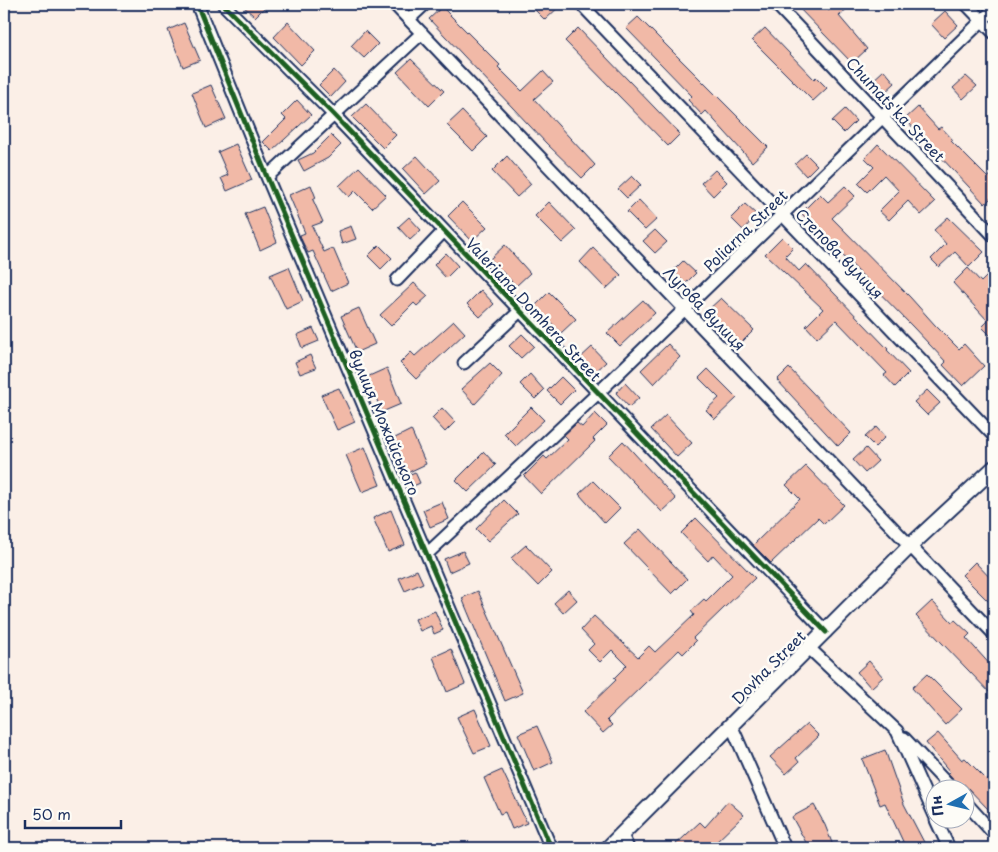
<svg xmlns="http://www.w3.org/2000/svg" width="998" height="852" viewBox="0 0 998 852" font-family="'Playpen Sans',sans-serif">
<rect width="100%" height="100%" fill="#fbefe7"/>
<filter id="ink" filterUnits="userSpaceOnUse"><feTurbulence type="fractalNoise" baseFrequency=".02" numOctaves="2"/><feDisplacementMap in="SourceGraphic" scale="10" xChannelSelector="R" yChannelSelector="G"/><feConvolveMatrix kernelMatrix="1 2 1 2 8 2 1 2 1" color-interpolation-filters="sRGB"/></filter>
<g filter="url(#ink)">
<!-- building -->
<path fill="#f1b9a7" stroke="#1b2f5e" d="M241,4H268L255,17Z
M539,4H562L545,20L534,9Z
M795,4H821L828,11L836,4H852L839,16L867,49L852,63Z
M442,7L500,65L498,67L522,91L543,71L553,82L534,99L595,165L582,178L546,143L429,19Z
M945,11L958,25L944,38L931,24Z
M638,17L768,147L752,162L706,111L702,115L688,100L692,96L626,28Z
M288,22L315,51L301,65L274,37Z
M184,23L200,60L183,67L168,30Z
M578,28L680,134L668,146L565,41Z
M765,28L814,79L816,77L827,88L813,101L752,40Z
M365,31L378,44L364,58L351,46Z
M411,59L444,91L429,106L397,72Z
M334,70L345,82L331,97L319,85Z
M884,70L895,83L883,94L871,82Z
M966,76L977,86L963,99L953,88Z
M211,85L226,119L206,128L192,93Z
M297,100L311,115L272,151L263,142L286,119L282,115Z
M366,104L396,135L383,148L352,117Z
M918,107L938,129L941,127L953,140L951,141L988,178L994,171V195L985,204L905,119Z
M845,109L856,121L844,133L832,121Z
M462,111L487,137L473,151L447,125Z
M331,135L341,145L328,158L304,171L298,160L313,153Z
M236,144L252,180L227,191L221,178L228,175L218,152Z
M878,144L935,202L921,215L908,201L889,220L879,211L899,191L884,175L867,192L858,183L874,167L865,158Z
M806,154L817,165L806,176L795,164Z
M417,156L440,181L426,194L403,169Z
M507,156L531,184L517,197L492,171Z
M359,167L386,195L372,208L355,191L349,197L339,186Z
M715,170L727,182L713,196L701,183Z
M632,176L641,185L627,198L618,189Z
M311,185L316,198L313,200L323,222L312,226L324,252L333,248L348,283L331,291L313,251L308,253L302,241L300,235L305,233L289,195Z
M845,186L855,196L832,218L910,297L935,325L959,349L964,344L984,366L963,386L943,365L946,362L913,327L801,213L820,194L828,202Z
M639,200L657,219L645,230L627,212Z
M462,202L487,227L472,241L448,216Z
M549,202L576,230L562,243L535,216Z
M745,204L757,215L743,230L731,218Z
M263,207L277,242L260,250L245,214Z
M409,217L421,230L410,240L398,227Z
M948,217L984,252L969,267L955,252L939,267L931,259L946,244L934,230Z
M351,226L356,239L342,244L338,231Z
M655,230L667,242L655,253L643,241Z
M782,237L793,248L785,256L799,271L806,264L888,349L887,350L909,373L895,387L884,375L887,373L836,320L817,338L806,326L823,309L765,254Z
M379,245L392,258L381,269L368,256Z
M505,245L530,273L516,286L490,259Z
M593,248L621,275L606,289L580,262Z
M446,253L458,266L446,278L434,265Z
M683,261L696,273L685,284L673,271Z
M289,267L303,301L286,309L270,275Z
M968,268L981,282L994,269V295L989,300L994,305V339L982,327L988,321L953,283Z
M414,283L428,296L417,306L414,303L391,326L380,315Z
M481,290L494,304L480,317L467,304Z
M549,292L576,319L561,333L535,306Z
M721,298L754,330L740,344L708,310Z
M643,300L655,313L620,346L607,333Z
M359,308L375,344L357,352L341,316Z
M454,321L465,333L416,379L400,363L411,352L415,356Z
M313,328L319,341L302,348L297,335Z
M522,334L534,346L521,358L509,346Z
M668,344L680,357L654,384L641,370Z
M592,347L606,362L592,375L578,360Z
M310,355L316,368L300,374L295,362Z
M490,363L502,375L475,404L461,389Z
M387,368L401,404L382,412L367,377Z
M789,368L851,433L838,446L777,380Z
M708,369L737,398L715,419L706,410L719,398L699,378Z
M530,374L544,390L535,399L520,384Z
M561,377L574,390L560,404L547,391Z
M625,383L639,398L629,407L616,393Z
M339,388L355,422L337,430L321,395Z
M927,390L940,403L927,415L914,402Z
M531,407L544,420L516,446L504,434Z
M442,408L455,422L445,432L432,418Z
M595,413L607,425L593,439L595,441L541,494L524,476L544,456L547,459L568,439L564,435L577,423L582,427Z
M666,415L692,443L677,457L651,429Z
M876,427L885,437L875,447L865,437Z
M411,430L426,464L407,473L393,439Z
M623,441L676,499L662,512L608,456Z
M365,447L380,485L362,492L346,455Z
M866,448L878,461L865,473L853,460Z
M484,452L496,465L468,492L456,480Z
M806,466L844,505L824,524L818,518L771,563L753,545L800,499L786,485Z
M415,472L420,483L409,488L404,477Z
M593,481L620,508L605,523L579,494Z
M504,500L518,514L488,541L476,529Z
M442,502L449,519L430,527L423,510Z
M391,510L405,545L388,552L373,518Z
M696,518L755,578L693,638L696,641L683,654L679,650L607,720L612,725L603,733L583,712L616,680L614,678L627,665L612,650L600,662L588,650L594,644L581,630L594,616L638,657L649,646L655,652L694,615L691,611L704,599L706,601L732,575L713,555L708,561L681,533Z
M640,529L687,579L672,594L624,544Z
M526,545L552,572L538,586L511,558Z
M463,551L469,563L449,572L444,559Z
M975,562L994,582V607L962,575Z
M417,570L423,583L405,591L399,578Z
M568,590L577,600L563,613L554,603Z
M478,591L523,693L505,701L462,598Z
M932,601L952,622L955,620L970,634L966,638L994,669V697L916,616Z
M435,611L443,630L434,634L431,626L420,631L415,619Z
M451,649L465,684L447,692L433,657Z
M869,661L883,677L871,688L857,672Z
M927,674L962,709L945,725L912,688Z
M475,709L491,746L474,753L457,717Z
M807,724L819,736L796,758L799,762L786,774L770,757Z
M537,726L553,762L534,771L518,734Z
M938,733L962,760L965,758L987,780L989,779L994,784V803L988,809L964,784L960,788L948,774L950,772L926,743Z
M885,750L904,804L927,848H906L885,803L880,805L862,759Z
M502,770L527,823L512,829L505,812L500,814L484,778Z
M728,801L744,815L710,848H672L700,822L705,827Z
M814,805L825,825L834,848H809L792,817Z"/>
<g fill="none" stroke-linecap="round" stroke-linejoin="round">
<!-- minor casing -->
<g stroke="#1b2f5e" stroke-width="15">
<path id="minor" d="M197,4L267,177L548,841L553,848
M223,4L333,114L826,632
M394,4L994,634
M581,4L994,436
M776,4L994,236
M966,4L994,33
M409,19L425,4
M267,177L422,33
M397,280L444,231
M464,363L520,311
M428,553L597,394L994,9
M809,648L897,731L936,818
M732,727L785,848
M904,738L953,790
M966,803L994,834
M936,820L949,848
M622,835L628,848"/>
</g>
<!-- tertiary casing -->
<g stroke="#1b2f5e" stroke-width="18">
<path id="tertiary" d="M608,848L910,546L994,468"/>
</g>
<!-- minor -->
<use href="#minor" stroke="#fdfcf7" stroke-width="11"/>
<!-- tertiary -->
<use href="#tertiary" stroke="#fdfcf7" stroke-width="14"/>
<!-- cycleway casing -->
<g stroke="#fdfcf7" stroke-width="8">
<path id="cycleway" d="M197,4L267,177L548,841L553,848
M223,4L333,114L826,632"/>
</g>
<!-- cycleway -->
<use href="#cycleway" stroke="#1b5e20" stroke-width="5"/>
</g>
</g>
<g text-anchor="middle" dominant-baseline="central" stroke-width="5" stroke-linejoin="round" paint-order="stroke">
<!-- street labels -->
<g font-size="15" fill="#1b2f5e" stroke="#fdfcf7">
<text transform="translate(896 109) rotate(47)">Chumats'ka Street</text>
<text transform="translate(745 230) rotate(-44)">Poliarna Street</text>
<text transform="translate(840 253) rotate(46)">Степова вулиця</text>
<text transform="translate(705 308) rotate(46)">Лугова вулиця</text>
<text transform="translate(534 309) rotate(47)">Valeriana Domhera Street</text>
<text transform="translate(385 422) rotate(67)">вулиця Можайського</text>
<text transform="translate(768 667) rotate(-45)">Dovha Street</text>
</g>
</g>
<!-- margin -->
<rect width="998" height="852" fill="none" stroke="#fdfcf7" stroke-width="20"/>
<rect x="10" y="10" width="978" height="832" fill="none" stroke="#1b2f5e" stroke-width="2" filter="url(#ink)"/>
<!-- north arrow -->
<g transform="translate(950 804) rotate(262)"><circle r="24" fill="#fdfcf7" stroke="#a3aaba"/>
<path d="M0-4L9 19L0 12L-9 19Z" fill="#1f6fb2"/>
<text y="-8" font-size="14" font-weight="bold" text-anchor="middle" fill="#1b2f5e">Пн</text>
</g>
<!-- scale -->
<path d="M25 820v8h96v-8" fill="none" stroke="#1b2f5e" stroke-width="2.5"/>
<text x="32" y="820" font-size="15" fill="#1b2f5e" stroke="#fdfcf7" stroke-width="4" paint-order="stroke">50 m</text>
</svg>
